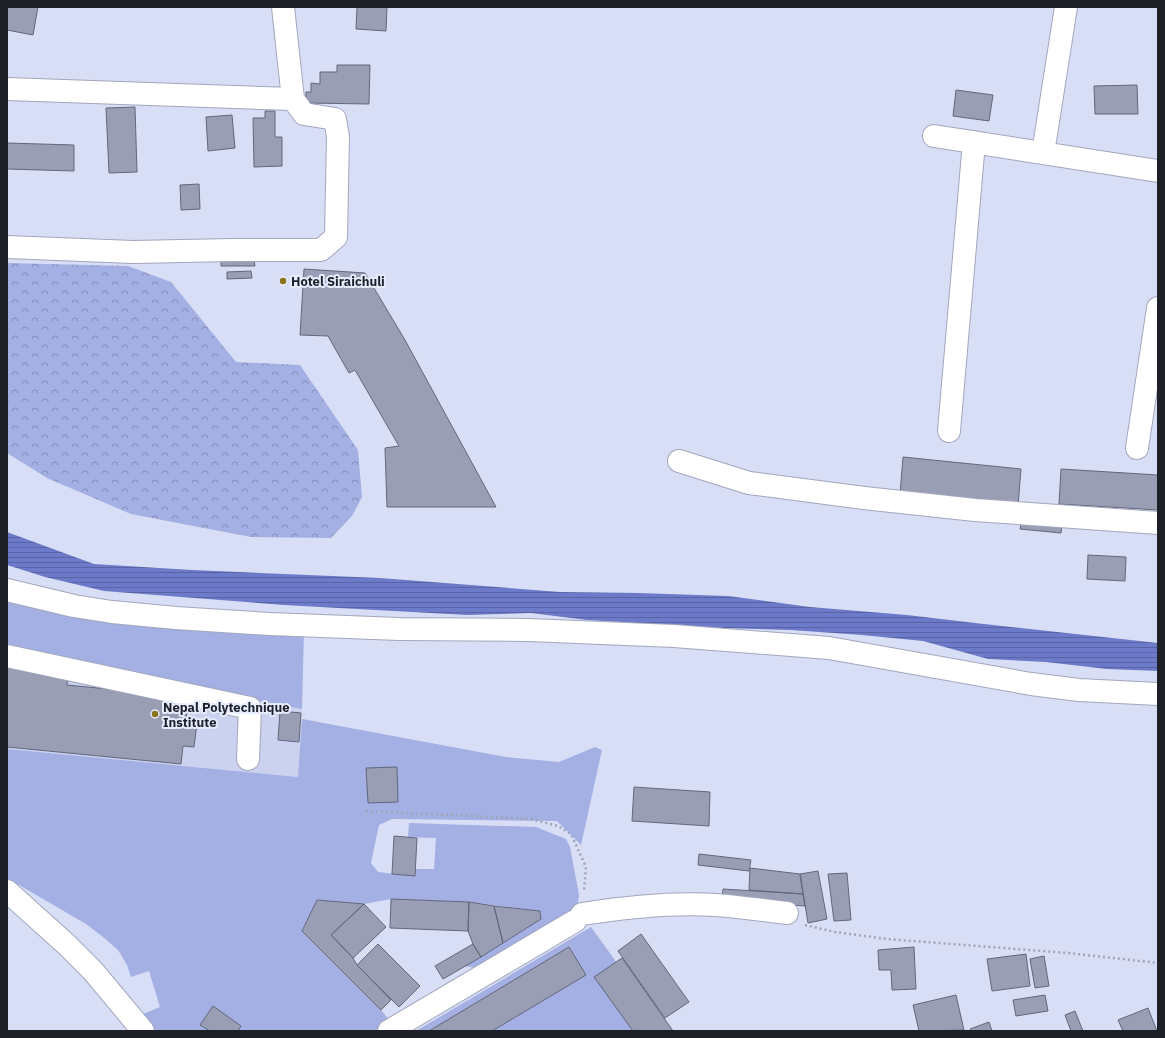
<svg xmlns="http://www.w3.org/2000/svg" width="1165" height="1038" viewBox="0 0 1165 1038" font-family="'IBM Plex Sans',sans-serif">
<defs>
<pattern id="forest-crowns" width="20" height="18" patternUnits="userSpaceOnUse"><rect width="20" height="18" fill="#a4afe3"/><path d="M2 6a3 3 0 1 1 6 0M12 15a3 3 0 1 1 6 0" fill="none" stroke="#858eb8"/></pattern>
<pattern id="water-rules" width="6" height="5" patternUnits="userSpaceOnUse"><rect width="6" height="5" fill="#6c7ac9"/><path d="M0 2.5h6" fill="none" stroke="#5864a3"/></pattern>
</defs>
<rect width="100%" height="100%" fill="#d8def5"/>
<!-- built -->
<path fill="#cad2f0" d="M7,649L21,655L302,709L299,777L7,749Z"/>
<!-- grass -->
<path fill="#a4afe3" d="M7,596L304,630L302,709L21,655L7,649Z
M302,719L506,757L559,762L595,747L602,750L581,845L557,821L392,819L379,825L371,863L378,872L415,876V869H434L436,838L408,837L409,823L536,827L566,839L570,847L579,895L577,908L481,969L465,966L541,919L540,911L469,902L391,899L364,904L317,900L302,931L381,1010L391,1022L375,1031H150L143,1014L160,1007L149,971L131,977L127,965L118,950L103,937L86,924L7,878V749L298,777Z
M591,927L666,1031H416Z"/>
<!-- forest -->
<path fill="url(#forest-crowns)" d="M7,263L128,266L171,282L236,362L300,365L358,450L362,497L352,516L331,538L251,537L131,514L47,478L7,453Z"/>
<!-- water -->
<path fill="url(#water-rules)" d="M7,532L94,564L192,570L380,578L560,592L638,593L728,596L810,607L907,615L975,623L1158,643V671L1107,669L1046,662L988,659L923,641L862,635L791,630L723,628L587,620L531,613L467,615L284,605L104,591L45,577L7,565Z"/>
<!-- building -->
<path fill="#999eb4" stroke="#62677c" d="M7,7H38L33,35L7,30Z
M357,7H387L386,31L356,29Z
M337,65H370L369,104L306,103V92H311V83L320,84V72H337Z
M1137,85L1138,114H1095L1094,86Z
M956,90L993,95L989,121L953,116Z
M135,107L137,172L109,173L106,108Z
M265,111H275V137H282V166L254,167L253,118H265Z
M232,115L235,148L208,151L206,117Z
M7,143L74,145V171L7,169Z
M199,184L200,209L181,210L180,185Z
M221,260H254L255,266H221Z
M304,269L365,273L405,340L496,507H387L385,448L399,446L355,370L349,373L328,336L300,335Z
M251,271L252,278L227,279V272Z
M903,457L1021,469L1018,506L900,494Z
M1061,469L1158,475V510L1059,504Z
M1022,520L1062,524L1061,533L1020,529Z
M1088,555L1126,557L1125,581L1087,579Z
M7,667H11L68,675L67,685L149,693L188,701L186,722L197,723L194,747L183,746L181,764L7,747Z
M280,711L301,713L299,742L278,740Z
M397,767L398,802L368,803L366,768Z
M634,787L710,792L709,826L632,821Z
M394,836L417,838L415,876L392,874Z
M699,854L751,860L749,871L698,865Z
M750,868L800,874L803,894L749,890Z
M818,871L827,919L808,923L800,874Z
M847,873L851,920L834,921L828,874Z
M723,889L803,894L805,906L722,900Z
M391,899L469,902L468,931L390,928Z
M317,900L364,904L331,935L353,958L357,965L391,1000L381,1010L302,931Z
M469,902L494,906L503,943L481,957L473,944L468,931Z
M364,904L386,927L353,958L331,935Z
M494,906L540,911L541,919L503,943Z
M641,934L689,1002L665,1018L618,951Z
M378,944L420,986L399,1007L357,965Z
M473,944L481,957L443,979L435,966Z
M569,947L586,975L492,1031H429Z
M914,947L916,989L892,990L891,970H879L878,950Z
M1026,954L1030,986L992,991L987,959Z
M1044,956L1049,986L1035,988L1030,959Z
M622,958L673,1031H633L594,977Z
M956,995L964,1030L919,1031L913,1005Z
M1045,995L1048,1011L1016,1016L1013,1000Z
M213,1006L241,1026L238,1031H210L200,1025Z
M1148,1008L1157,1031H1123L1118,1020Z
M1075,1011L1083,1031H1071L1065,1015Z
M989,1022L992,1031H971L970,1029Z"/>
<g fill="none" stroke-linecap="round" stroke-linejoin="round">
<!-- minor casing -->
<g stroke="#a1a7bd" stroke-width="24">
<path id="minor" d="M7,89L293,99L283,7
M934,136L1158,171
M1043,153L1066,7
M7,247L133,252L232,250H321L336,237L338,137L335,119L304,114L293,99
M949,431L974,142
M1137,448L1158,308
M679,461L749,483L864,498L975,510L1158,523
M7,590L74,606L112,612L176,618L270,624L399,629L529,630L674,636L829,648L1031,684L1079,690L1158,694
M7,656L250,708L248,759
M7,891L67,945L93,971L143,1031
M582,914C626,907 672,902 716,905C740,907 763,910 787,913
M389,1031L575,921"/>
</g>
<!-- path -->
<path stroke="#9fa4b6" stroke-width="2.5" stroke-dasharray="2 3" stroke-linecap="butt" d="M366,811L531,819L558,826L571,834L586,867L584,891
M805,925L835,932L887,939L1068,953L1158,963"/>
<!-- minor -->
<use href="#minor" stroke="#fff" stroke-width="22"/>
</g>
<!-- markers -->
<g fill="#8b7519" stroke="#e6ebfe" stroke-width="1.5">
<circle cx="283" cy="281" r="4"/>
<circle cx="155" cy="714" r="4"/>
</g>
<g text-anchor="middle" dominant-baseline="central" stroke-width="4" stroke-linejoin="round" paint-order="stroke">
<!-- poi labels -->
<g font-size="13" font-weight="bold" fill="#1e2028" stroke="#e6ebfe" text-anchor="start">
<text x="291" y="281">Hotel Siraichuli</text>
<text x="163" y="707">Nepal Polytechnique<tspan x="163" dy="15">Institute</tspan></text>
</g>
</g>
<!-- border -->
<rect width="1165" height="1038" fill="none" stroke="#1e2028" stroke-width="16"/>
</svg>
